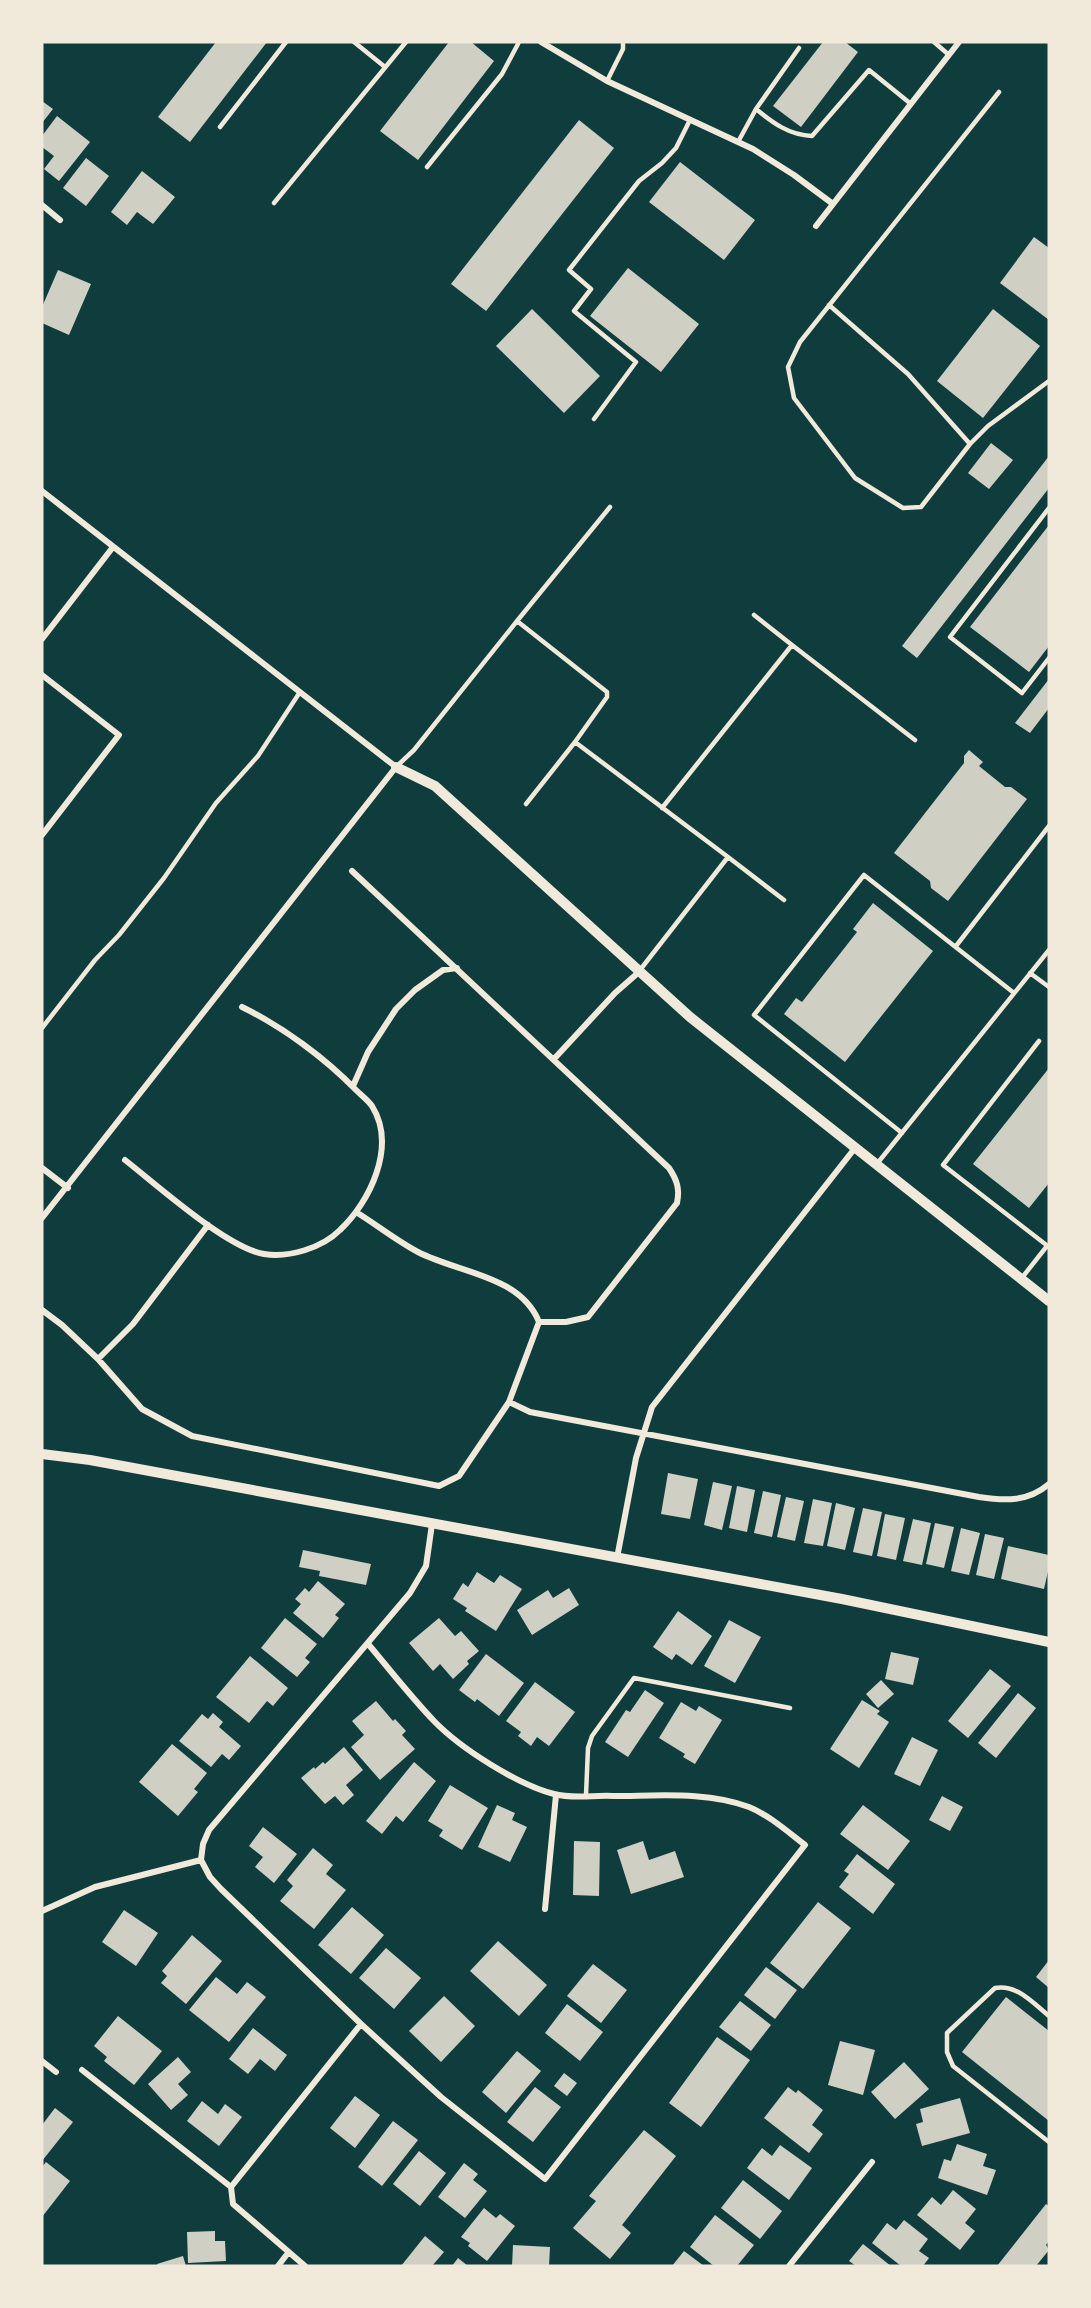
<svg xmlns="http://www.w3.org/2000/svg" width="1091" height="2308" viewBox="0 0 1091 2308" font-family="'Nunito Sans',sans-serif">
<rect width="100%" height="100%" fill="#0f3d3e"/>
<!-- building -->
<path fill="#cfcfc3" d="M216,42H267L190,142L158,117Z
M449,42H471L494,61L418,160L380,131Z
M823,42H845L858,52L801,127L773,106Z
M42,101L53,109L42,123Z
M57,116L90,142L59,181L44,169L54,156L42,147V136Z
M579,120L614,148L486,311L451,284Z
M86,158L109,176L86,206L63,188Z
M680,162L755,220L724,260L649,202Z
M142,171L175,197L153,224L137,212L127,225L111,212Z
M1034,237L1049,248V320L1000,283Z
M628,268L699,324L661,372L590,316Z
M58,270L91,284L69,335L42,323V307Z
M532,309L600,376L564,413L496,346Z
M993,309L1040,346L983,418L937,381Z
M991,443L1013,460L989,489L968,473Z
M1049,456V488L917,658L902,646Z
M1049,525V646L1029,672L970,627Z
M1049,679V708L1030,733L1015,723Z
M969,750L983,762L979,766L1005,787H1011L1027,799L948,901L931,888L930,881L894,853L964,763V756Z
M873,903L933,951L845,1062L784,1014L796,998L802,1002L857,932L853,929Z
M1049,1068V1183L1029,1208L973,1164Z
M668,1473L698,1479L690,1519L661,1514Z
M713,1482L732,1486L722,1530L704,1525Z
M737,1486L755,1490L747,1532L729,1528Z
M763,1491L781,1495L772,1537L754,1533Z
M786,1497L804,1501L795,1541L777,1537Z
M813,1499L832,1503L823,1546L804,1543Z
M836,1503L855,1508L845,1550L827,1546Z
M863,1508L882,1512L872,1556L853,1552Z
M885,1514L905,1518L896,1560L877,1556Z
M913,1519L931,1523L922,1565L903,1561Z
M935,1523L954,1527L944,1568L926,1564Z
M961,1528L980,1533L969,1575L951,1571Z
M985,1534L1004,1538L994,1579L976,1575Z
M1008,1546L1049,1555V1567L1044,1589L1001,1579Z
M303,1550L371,1564L366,1585L319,1576L320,1571L299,1567Z
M477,1572L494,1583L500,1575L522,1589L496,1631L465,1611L467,1608L453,1599L463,1583L468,1587Z
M318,1581L345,1604L335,1615L339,1618L323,1638L293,1613L301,1604L295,1599L305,1588L309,1592Z
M569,1588L579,1605L532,1635L517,1610L548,1590L553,1598Z
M678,1611L712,1636L692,1665L676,1654L672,1660L653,1647Z
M285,1618L317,1644L305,1658L310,1662L297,1677L261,1648Z
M439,1618L455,1636L461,1631L479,1651L467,1661L469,1664L453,1679L440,1664L433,1671L409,1643Z
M729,1620L761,1637L735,1683L704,1666Z
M891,1652L919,1658L913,1685L885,1679Z
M486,1654L524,1683L499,1716L477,1699L475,1702L459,1690Z
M250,1656L288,1688L273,1706L267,1701L249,1723L216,1697Z
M990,1669L1011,1686L968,1738L948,1721Z
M881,1680L894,1694L878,1708L866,1694Z
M535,1682L575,1712L549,1746L537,1737L531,1746L518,1736L521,1732L506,1721Z
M645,1690L664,1703L628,1757L605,1742L626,1710L630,1712Z
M1018,1693L1036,1708L996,1758L978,1743Z
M862,1700L880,1711L877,1714L889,1722L859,1768L830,1749Z
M376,1701L393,1721L395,1719L406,1731L402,1735L415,1749L380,1780L351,1747L364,1735L352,1721Z
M681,1702L696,1711L699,1706L722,1720L695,1764L683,1757L685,1754L659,1738Z
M213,1713L223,1722L219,1727L241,1746L229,1760L222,1754L211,1767L179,1741L202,1714L208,1719Z
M912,1737L938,1750L920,1786L894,1774Z
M172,1744L207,1773L194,1789L198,1792L178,1816L139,1782Z
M344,1747L363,1770L346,1785L354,1795L343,1805L335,1796L325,1804L301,1778L314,1767L315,1769L323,1762L325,1764Z
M414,1762L436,1781L403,1822L396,1816L382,1834L366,1821Z
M450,1785L488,1808L462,1850L439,1836L443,1830L428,1821Z
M942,1796L963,1807L950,1831L929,1820Z
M497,1805L515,1813L512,1820L527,1827L510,1862L478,1847Z
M863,1805L910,1841L888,1870L840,1834Z
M263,1827L297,1854L274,1883L255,1867L263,1857L249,1846Z
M574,1841L600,1842L599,1896L573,1895Z
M643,1841L649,1860L675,1851L684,1877L631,1894L617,1850Z
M313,1848L333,1865L326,1874L346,1890L314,1929L280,1901L293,1886L287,1880Z
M857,1854L895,1884L873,1914L839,1887L849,1874L844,1871Z
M818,1902L851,1928L803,1989L770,1963Z
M352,1907L384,1935L351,1974L318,1945Z
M124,1910L158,1933L136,1966L102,1942Z
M192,1935L222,1961L186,2004L161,1983L167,1976L162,1971Z
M498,1941L547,1985L519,2016L470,1971Z
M386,1948L421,1978L394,2009L359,1978Z
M1049,1960V1988L1036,1977Z
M593,1964L627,1990L601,2023L567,1996Z
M766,1967L797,1990L775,2019L744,1995Z
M216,1977L237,1994L247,1982L266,1997L229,2042L189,2010Z
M444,1996L475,2026L441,2062L409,2031Z
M1006,1997L1049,2031V2121L962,2052Z
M740,2001L771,2025L751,2051L719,2027Z
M567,2004L603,2032L580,2061L545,2033Z
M118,2016L162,2051L134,2085L104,2061L107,2057L94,2046Z
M253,2028L287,2055L275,2071L260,2059L248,2074L229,2059Z
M717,2037L750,2060L701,2127L669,2103Z
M840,2041L875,2050L863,2095L828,2085Z
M517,2051L541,2071L506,2113L482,2092Z
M178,2057L191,2072L178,2084L188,2095L171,2110L148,2084Z
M904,2062L929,2089L895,2119L871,2092Z
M564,2073L577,2083L567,2096L554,2086Z
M535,2087L561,2107L533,2142L507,2122Z
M788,2087L796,2093L798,2090L823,2110L812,2125L823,2134L809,2153L764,2118Z
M355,2096L380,2115L355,2148L330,2128Z
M960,2098L970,2133L922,2146L916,2124L923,2122L920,2109Z
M202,2101L218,2114L225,2104L242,2117L219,2146L187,2121Z
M55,2108L73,2122L42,2161V2125Z
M393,2121L418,2140L382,2186L358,2167Z
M644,2130L676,2156L622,2225L631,2233L610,2259L573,2228L596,2201L589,2196Z
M957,2144L987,2154L983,2166L996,2170L987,2195L938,2178L944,2159L951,2161Z
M780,2145L812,2168L789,2200L747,2168L762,2148L772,2156Z
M419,2151L446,2173L420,2206L393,2184Z
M46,2162L70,2181L42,2217V2167Z
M464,2163L478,2174L473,2180L487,2191L465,2218L438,2197Z
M743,2180L782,2211L760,2239L721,2208Z
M953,2190L976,2209L965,2223L975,2231L960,2250L917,2215L932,2197L941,2205Z
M1046,2204L1049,2206V2241L1046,2245L1049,2250L1036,2266H997Z
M484,2208L496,2218L500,2214L515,2226L487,2261L468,2246L470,2243L461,2237Z
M715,2215L754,2245L737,2266H714L690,2247Z
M904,2220L928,2239L919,2251L929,2258L923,2266H901L872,2243L887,2223L896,2230Z
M215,2231V2241H225L226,2261L188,2263L187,2232Z
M425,2236L444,2252L432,2266H401Z
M863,2244L891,2266H856L849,2261Z
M513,2245L550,2247L549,2266H512Z
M684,2251L704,2266H672Z
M183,2256L186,2266H158L157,2264Z
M458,2258L468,2266H452Z"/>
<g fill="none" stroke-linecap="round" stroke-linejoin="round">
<!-- service -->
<path stroke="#f1e9da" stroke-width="4.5" d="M354,42L385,67
M934,42L949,55
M607,81L623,49V42
M999,92L800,342L788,367L794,398L855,478L903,508L921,507L970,444L988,426L1049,381
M756,109C773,123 789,135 812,136L869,70L911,104
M220,127L286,42
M738,142L756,109L799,48
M427,167L502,74L519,42
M274,203L406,42
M829,305L908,374L970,444
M594,419L636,362L574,311L591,289L569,270L639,181L662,163L676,148L690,120
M1049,508L950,637L1022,693L1049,658
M754,615L792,645
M517,621L610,507
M397,766L414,750L517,621L607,692V697L575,742L728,857
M526,804L575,742
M662,808L792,645L915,740
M956,946L1049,826
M640,970L728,857L784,900
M1030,973L1049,987
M42,1028L95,960L119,935L164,878L216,803L258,756L300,692
M1039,1041L943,1165L1049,1247
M902,1133L754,1015L864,875L1014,993
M876,1165L1049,950
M1021,1279L1047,1246
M586,1795L588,1748L592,1736L634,1678L790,1708
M1049,2016C1033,2003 1017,1984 995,1988L947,2033V2052L953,2066L1049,2142"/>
<!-- minor -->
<path stroke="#f1e9da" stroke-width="6" d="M541,42L607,81L753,149L794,175L833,204
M42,205L60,220
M816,226L959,42
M42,491L396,767L42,1218
M42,639L113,547
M42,675L119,735L42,835
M352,871L669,1168C677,1180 680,1189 677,1203L588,1317L566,1322H539
M554,1059L615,993L639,972
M353,1086L368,1052L396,1009L415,990L443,970L457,968
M125,1160C157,1185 227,1248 264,1254C289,1258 322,1248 340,1230C370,1202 397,1146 372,1106C368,1100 361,1095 356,1090C325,1058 283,1027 242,1007
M42,1168L68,1188
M42,1310L62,1325L98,1359L142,1409L192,1436L439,1486L459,1476L509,1402L539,1322C520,1275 458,1273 418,1252C397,1241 377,1225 356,1212
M98,1359L133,1324L208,1225
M509,1402L530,1412L979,1497C1005,1501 1028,1502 1049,1484
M617,1558L636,1458L652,1407L855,1148
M201,1860L210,1877L221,1889L361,2024L441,2097L545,2179L805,1845C788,1832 769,1815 749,1807C707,1791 657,1796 613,1796C594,1795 572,1799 554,1794C518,1785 460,1748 434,1721C411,1697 390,1670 369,1645
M201,1860L203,1844L209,1830L410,1593L426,1566L432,1524
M545,1909L556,1795
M42,1911L95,1887L201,1860
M42,2061L56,2072
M82,2070L231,2187L233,2204L305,2266
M231,2187L361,2024
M278,2266L288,2253
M789,2266L872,2162"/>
<!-- tertiary -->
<path stroke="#f1e9da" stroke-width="10" d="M396,767L435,786L690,1017L1049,1301
M42,1454L90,1460L842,1599L1049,1642"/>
</g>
<!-- border -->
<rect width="1091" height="2308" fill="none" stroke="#f1e9da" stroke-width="87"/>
</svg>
